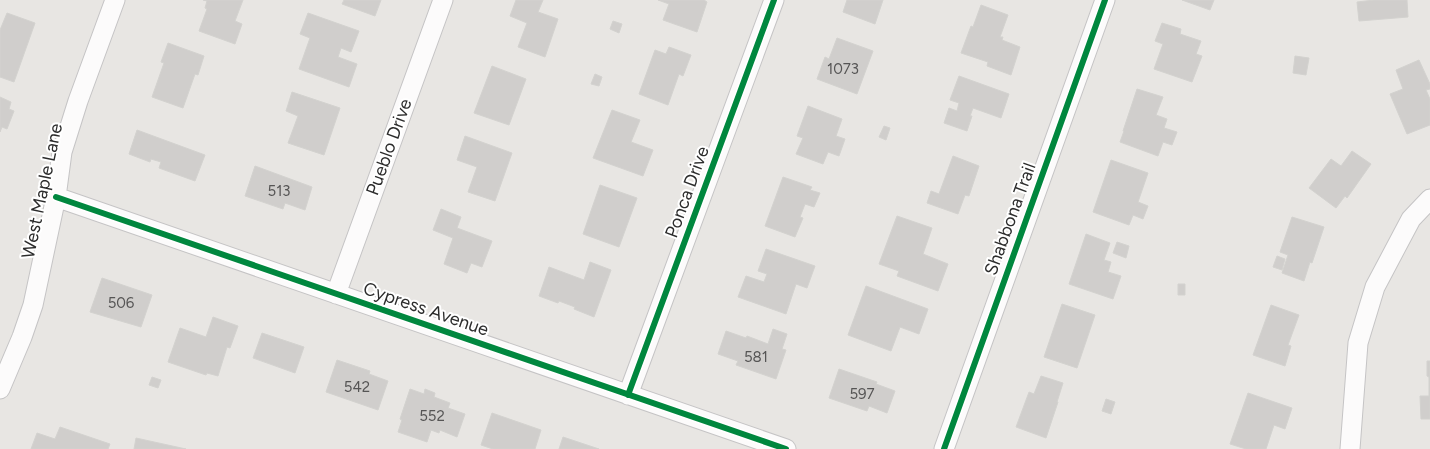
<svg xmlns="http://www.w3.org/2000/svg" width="1430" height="449" viewBox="0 0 1430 449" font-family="Figtree,sans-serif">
<rect width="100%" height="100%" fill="#e8e6e3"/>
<!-- building -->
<path fill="#d0cecc" stroke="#d3d2cf" d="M203,0H243L235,21L242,24L235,44L199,31L207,9L205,8L207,1Z
M344,0H381L375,16L342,4Z
M516,0H543L538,12L558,19L545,57L518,47L527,23L510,16Z
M658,0H704L707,2L697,32L663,20L669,4Z
M847,0H883L875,24L843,12Z
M1182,0H1214L1210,10Z
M1374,0H1407L1408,17L1359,21L1357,2Z
M981,5L1008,15L1000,37H1003L1002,40L1020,47L1011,75L987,66L988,62L961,53L971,26L973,27Z
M7,13L35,23L14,82L0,77V30Z
M308,13L359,31L351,52L341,48L338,57L357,64L349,87L299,69L310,38L300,34Z
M613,21L622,24L619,33L610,29Z
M1162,23L1181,29L1180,34L1201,41L1196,54L1202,56L1192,82L1154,69L1163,44L1155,41Z
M837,38L873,51L857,94L817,79L825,57L829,59Z
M168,43L204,56L198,75L195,74L183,108L152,97L164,63L161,62Z
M669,47L691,55L683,76L679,74L668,105L639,94L655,50L666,54Z
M1295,56L1309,58L1306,75L1293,73Z
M1419,60L1430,84V89L1426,90L1430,99V125L1407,134L1390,94L1403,89L1396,70Z
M492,66L526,79L509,125L474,113Z
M595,74L602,77L599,86L591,84Z
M959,76L1009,94L1001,118L973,108L970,116H972L967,131L944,123L949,108L957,111L959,103L950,100Z
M1137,89L1163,97L1156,115L1167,119L1164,128L1177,132L1172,145L1163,142L1158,156L1120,142L1124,131H1123Z
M292,92L340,108L324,155L288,143L298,116L286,111Z
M0,97L11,102L9,109L14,111L7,129L2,127L0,132Z
M808,106L842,119L836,136L845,139L839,156L828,152L823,164L796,154L803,138L797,136Z
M612,110L640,120L631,142L653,150L643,176L593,158Z
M884,126L890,128L886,140L879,137Z
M137,130L205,155L195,181L159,168L161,162L151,159L150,162L129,154Z
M465,136L512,153L495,201L468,192L477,167L457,160Z
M1352,151L1371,164L1347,198L1345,196L1336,208L1309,188L1331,159L1341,166Z
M953,156L979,166L969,196L965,195L958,214L927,203L931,191L939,194Z
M1111,160L1148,173L1138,202L1148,206L1143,219L1133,215L1129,225L1093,212Z
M255,166L312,187L305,210L285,203L283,209L245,196Z
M783,177L812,187L810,190L820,193L814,207L805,204L800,217L803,218L795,237L765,226Z
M600,185L637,198L619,247L583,234Z
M441,209L461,217L457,228L492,241L482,267L471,263L467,273L444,264L453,238L433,230Z
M897,216L932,228L923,254L948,264L938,291L897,276L899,271L879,264Z
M1292,217L1324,227L1312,263L1310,262L1304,281L1282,273L1288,255L1280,252Z
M1086,234L1110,243L1104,260L1111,262L1108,272L1121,276L1113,299L1069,284Z
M1117,242L1129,246L1126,258L1113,253Z
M766,249L815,266L807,288L796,284L786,314L738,297L746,276L764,282L767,274L758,271Z
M1277,256L1285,259L1282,270L1273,267Z
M590,262L611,270L594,317L574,309L575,307L559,301L558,303L539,296L549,267L584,280Z
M102,278L152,295L141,327L90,312Z
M1178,284H1185V295H1178Z
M866,286L928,309L919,334L900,327L891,351L848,335Z
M1062,304L1095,315L1077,368L1044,357Z
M1271,305L1299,315L1288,345L1291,346L1285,366L1253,355Z
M213,317L238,326L230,348L227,347L218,376L207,373L206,375L168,362L180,328L206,337Z
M773,329L787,334L782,349L786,350L776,379L736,365L738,361L718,354L726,331L746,338L747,336L768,344Z
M262,333L304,347L295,373L253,358Z
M337,360L370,371L369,374L388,381L378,410L326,392Z
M1427,361H1430V419H1421L1420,396H1429V377L1427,376Z
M839,369L877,382L876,384L895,391L887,413L869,406L867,411L829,398Z
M1041,376L1063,383L1057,402H1058L1046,438L1016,427L1029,392L1034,394Z
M152,377L161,380L158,388L149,385Z
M410,389L424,394L425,389L435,393L434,397L450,403L448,408L465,414L457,437L440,430L439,433L431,430L427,442L398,432L402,420L400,419Z
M1248,393L1292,408L1285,429L1274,425L1266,449H1246L1230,444Z
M1106,399L1115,402L1111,414L1102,411Z
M492,413L541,430L535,449H493L481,445Z
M60,427L110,444L108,449H31L37,433L55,439Z
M563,437L599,449H559Z
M136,438L186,449H134Z"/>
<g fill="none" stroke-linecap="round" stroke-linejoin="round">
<!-- minor casing -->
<g stroke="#c5c4c5" stroke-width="21">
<path id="minor" d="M56,197L786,449
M336,294L443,0
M0,389L22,337L33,305L56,197L62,152L78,101L115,0
M628,395L774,0
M944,449L1105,0
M1350,449L1358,343L1375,287L1411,219L1430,199"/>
</g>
<!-- minor -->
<use href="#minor" stroke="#fcfbfb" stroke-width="19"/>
<!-- cycleway casing -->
<g stroke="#fff" stroke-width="9">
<path id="cycleway" d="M56,197L786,449
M628,395L774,0
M944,449L1105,0"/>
</g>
<!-- cycleway -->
<use href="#cycleway" stroke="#00873e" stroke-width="6"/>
</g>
<g text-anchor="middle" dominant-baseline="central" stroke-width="4" stroke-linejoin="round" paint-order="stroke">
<!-- number labels -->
<g font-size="15" fill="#565555">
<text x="843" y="69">1073</text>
<text x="279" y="191">513</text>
<text x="121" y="303">506</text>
<text x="756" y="357">581</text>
<text x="357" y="387">542</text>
<text x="862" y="394">597</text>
<text x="432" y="416">552</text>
</g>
<!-- street labels -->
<g font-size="18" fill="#2c2c2c" stroke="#fff">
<text transform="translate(389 147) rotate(-70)">Pueblo Drive</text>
<text transform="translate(42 191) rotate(-78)">West Maple Lane</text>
<text transform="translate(687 192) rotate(-70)">Ponca Drive</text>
<text transform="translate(1010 219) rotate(-70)">Shabbona Trail</text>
<text transform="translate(426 309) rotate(19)">Cypress Avenue</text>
</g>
</g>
</svg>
